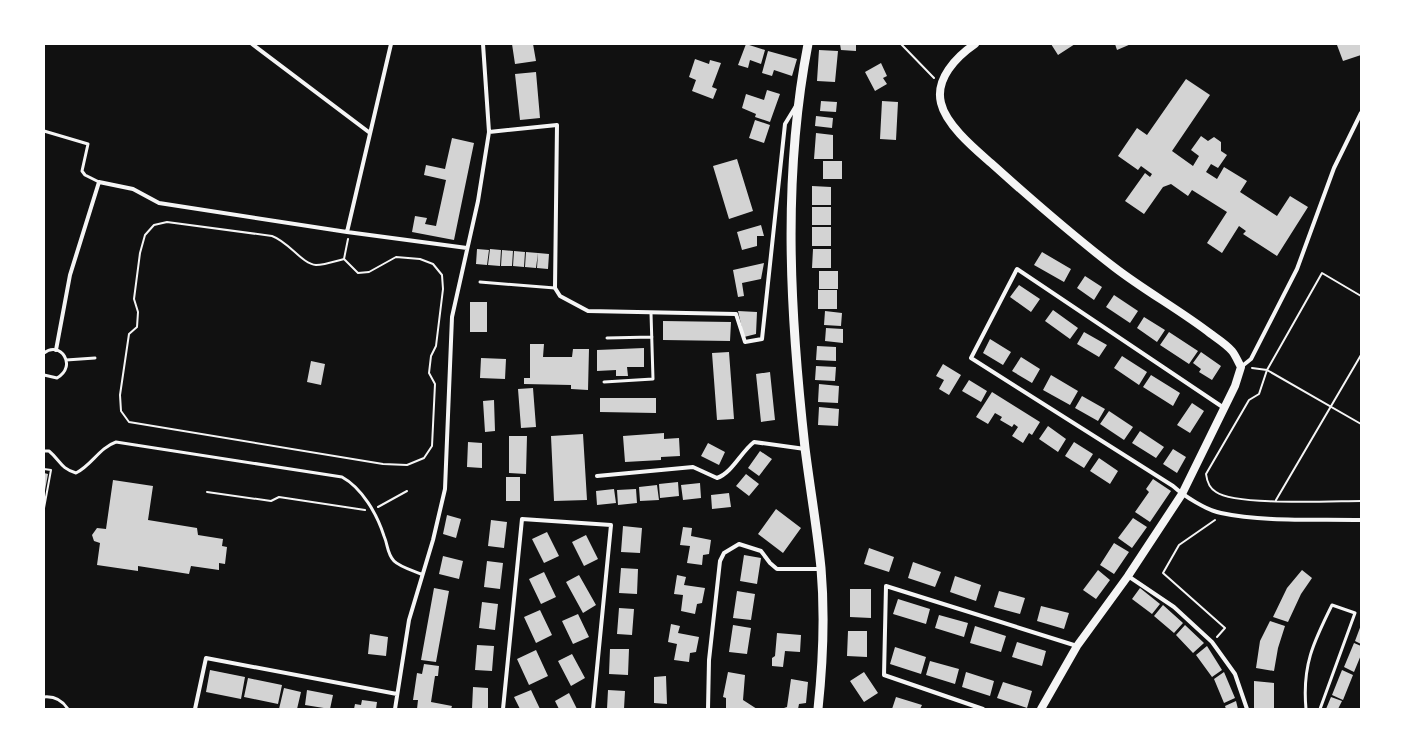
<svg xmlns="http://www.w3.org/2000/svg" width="1405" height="753" viewBox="0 0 1405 753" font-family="Signika,sans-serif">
<rect width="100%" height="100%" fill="#111"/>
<!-- building -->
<path fill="#d3d3d3" d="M512,44H533L536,61L515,64Z
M746,44L765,50L761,64L750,60L748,68L738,65Z
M840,44H856V51L841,50Z
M1051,44H1075L1058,55Z
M1115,44H1131L1117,50Z
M1340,44H1361V55L1343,61L1337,45Z
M819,50L838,51L835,82L817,81Z
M768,51L797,59L792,76L774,70L772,76L762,73Z
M695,59L709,64L710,60L721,63L712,87L717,89L713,99L692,91L696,80L689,77Z
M881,63L887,76L883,78L887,84L875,91L865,72Z
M536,72L540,118L520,120L515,74Z
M1186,79L1210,95L1172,151L1193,166L1199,156L1191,150L1201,136L1208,141L1214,137L1221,142V151L1227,155L1218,168L1211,164L1206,172L1217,179L1224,167L1247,181L1240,192L1277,216L1290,196L1308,207L1277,256L1243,234L1246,231L1239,226L1222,253L1207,243L1227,212L1192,190L1188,196L1171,184L1163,187L1144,214L1125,201L1145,173L1150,177L1152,174L1141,166L1138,170L1118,156L1137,128L1147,135Z
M767,90L780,94L770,122L755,117L756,114L742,108L746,94L764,100Z
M821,101L837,102L836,112L820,111Z
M882,101L898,102L896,140L880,139Z
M816,116L833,118L832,128L815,126Z
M755,120L770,125L764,143L749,138Z
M816,133L833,135V159H814Z
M452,138L474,143L454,240L412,232L415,216L427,218L425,224L436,226L446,180L424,175L426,165L445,169Z
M737,159L753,211L729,219L713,166Z
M823,161H842V179H823Z
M812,186L831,187V205H812Z
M812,207H831V225H812Z
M761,225L764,236H757V246L742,250L737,232Z
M812,227H831V246H812Z
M477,249L489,250L487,265L476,264Z
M490,249L501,250L500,266L488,265Z
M813,249H831V268H812Z
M502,250L513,251L512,266H501Z
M514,251L525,252L524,267L513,266Z
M526,252L538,253L536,268L525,267Z
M1042,252L1071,269L1064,282L1034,265Z
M538,253L549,254L548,269L537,268Z
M764,263L761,279L742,283L744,296L738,297L733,270Z
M819,271H838V289H819Z
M1085,276L1102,287L1094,300L1077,288Z
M1019,285L1040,299L1031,312L1010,297Z
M818,290H837V309H818Z
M1114,295L1138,311L1130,323L1106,307Z
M470,302H487V332H470Z
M1053,310L1078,328L1070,339L1045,321Z
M738,311L757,312L756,334L744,337Z
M825,311L842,313L841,326L824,325Z
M1144,317L1165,330L1157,342L1137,328Z
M663,321L731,322L730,341L663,340Z
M826,328L843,329V343L825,341Z
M1084,332L1107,345L1099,357L1077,344Z
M1169,332L1198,351L1189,364L1160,345Z
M990,339L1011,352L1003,365L983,353Z
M530,344H544L543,357H572L573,349H589L588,390L571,389V385L524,384V378H530Z
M817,346L836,347V361L816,360Z
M644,348V367H627L628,376H616V370L597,371V350Z
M729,352L734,419L717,420L712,353Z
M1201,352L1221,366L1212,380L1199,372L1201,369L1193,363Z
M1122,356L1147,372L1139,385L1114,368Z
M1021,357L1040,369L1032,383L1012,371Z
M481,358L506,359L505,379L480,378Z
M311,361L325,364L321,385L307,382Z
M943,364L961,375L949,395L939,389L944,380L936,376Z
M816,366L836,367L835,381L815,380Z
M770,372L775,420L761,422L756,374Z
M1051,375L1078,391L1070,405L1043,390Z
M1151,375L1180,393L1173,406L1143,387Z
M969,380L987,391L981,402L962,391Z
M819,384L839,386L838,403L818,402Z
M533,388L536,427L521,428L518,389Z
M992,392L1040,422L1032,435L1029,433L1023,443L1012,436L1018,427L1014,424L1012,427L1000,420L1002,417L995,413L988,424L976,417Z
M1082,396L1105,409L1098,421L1075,408Z
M600,398H656V413L600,412Z
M494,400L495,431L485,432L483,401Z
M1192,403L1204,411L1190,433L1177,425Z
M819,407L839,409L838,426L818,425Z
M1109,411L1133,427L1124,440L1100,424Z
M1048,426L1066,439L1058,452L1039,439Z
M1140,431L1164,447L1156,458L1132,443Z
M664,433V439L679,438L680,456L661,457V460L625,462L623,436Z
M583,434L587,500L554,501L551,436Z
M509,436H527L526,474L509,473Z
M468,442L482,443V468L467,467Z
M1074,442L1093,454L1084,468L1065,456Z
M708,443L725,452L719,465L701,456Z
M1173,449L1186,457L1177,473L1163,464Z
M760,451L772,459L759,476L748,468Z
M1099,458L1118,471L1110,484L1090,471Z
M44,473L48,474L45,490H44Z
M746,474L759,484L749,496L736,486Z
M506,477H520V501H506Z
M1153,479L1171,491L1150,522L1135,512L1149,492L1146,489Z
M113,480L153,486L148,520L197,528L198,535L223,539L222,546L227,547L225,564L219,563V570L191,566L189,574L138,566V571L97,565L100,543L94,541L92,535L97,528L106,529Z
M678,482L679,496L660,498L659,484Z
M700,483L701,498L683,500L681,485Z
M657,485L659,500L640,501L639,487Z
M614,489L616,503L597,505L596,491Z
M636,489L637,503L618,505L617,490Z
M729,493L731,507L712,509L711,495Z
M776,509L801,528L783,553L758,534Z
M447,515L461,519L456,538L443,534Z
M1133,518L1147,527L1132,548L1118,538Z
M491,520L507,522L504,548L488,546Z
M623,526L642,528L640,553L621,552Z
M683,527L692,528L691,536L711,540L709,554L703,555L702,565L687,563L690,546L680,545Z
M547,532L559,556L544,563L532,539Z
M586,535L598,559L584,566L572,542Z
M1114,543L1129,552L1114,574L1100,565Z
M869,548L894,557L889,572L864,564Z
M744,555L761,558L757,584L740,581Z
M443,556L463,561L459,579L439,574Z
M487,561L503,563L500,589L484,587Z
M913,562L941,572L935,587L908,578Z
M621,568L638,569L637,594L619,593Z
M1098,570L1110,580L1096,599L1083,590Z
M1302,570L1312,578L1301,594L1288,622L1273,617L1287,588Z
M544,572L556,597L541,604L529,579Z
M579,575L596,605L583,613L566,582Z
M677,575L686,577L684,585L705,588L702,603L697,604L695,614L681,611L683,595L674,594Z
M955,576L981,585L976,601L950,592Z
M434,588L449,591L436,662L421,660Z
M1140,588L1160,604L1152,614L1132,599Z
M850,589H871V618L850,617Z
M737,591L755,594L751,620L733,618Z
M999,591L1025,598L1020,614L994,607Z
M898,599L930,609L926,624L893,614Z
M482,602L498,604L495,630L479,628Z
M1163,605L1183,623L1174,633L1154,616Z
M1041,606L1069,613L1064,629L1037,621Z
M619,608L634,609L632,635L617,634Z
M540,610L552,635L536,643L524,617Z
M578,614L589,637L573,644L562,621Z
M939,615L968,623L964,637L935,628Z
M1270,621L1285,626L1278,648L1274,671L1256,668L1260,641Z
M671,624L680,626L678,633L699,637L696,652L690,653L689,662L674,660L677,644L668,642Z
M733,625L751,628L747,654L729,652Z
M1185,625L1204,643L1193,653L1176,635Z
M1361,625V644L1355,641Z
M975,626L1006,636L1001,652L970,643Z
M848,631H867V657L847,656Z
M777,633L801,635L800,652L785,651L783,667L772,666V658L775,656Z
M370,634L388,637L386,656L368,654Z
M1017,642L1046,651L1042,666L1012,657Z
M1354,643L1361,646V655L1354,672L1344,667Z
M477,645L494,646L492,671L475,670Z
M1207,646L1222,670L1212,677L1196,655Z
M895,647L926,657L921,674L890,664Z
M610,649H629L628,675L609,674Z
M536,650L548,676L529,685L517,659Z
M572,654L585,678L571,686L558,661Z
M930,661L959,669L955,684L926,675Z
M424,664L439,666L438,676H435L431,702L452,706L451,709H417L418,700H413L417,673L422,674Z
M210,670L245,677L241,699L206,692Z
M1342,670L1353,675L1343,700L1332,695Z
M728,672L745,675L743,700L757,709H726V698L723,697Z
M864,672L878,693L864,702L850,681Z
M966,672L994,681L990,696L962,687Z
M1224,672L1235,698L1224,703L1214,679Z
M666,676L667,704L654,703V677Z
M248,678L282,685L278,704L244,697Z
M791,679L808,682L806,703L799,704L798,709H781L787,707Z
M1254,681L1274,683V709H1254Z
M1003,682L1032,691L1027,708L997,698Z
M473,687L488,688V709H472Z
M284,688L301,692L297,709H279Z
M307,690L333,695L330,709L305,705Z
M531,690L540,709H520L514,697Z
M608,690L625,691L624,709H607Z
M569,693L577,709H559L555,701Z
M896,697L922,705L920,709H892Z
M1331,697L1342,701L1338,709H1326Z
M362,700L377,702L376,709H354L355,704L361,705Z
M1236,701L1238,709H1226L1225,706Z"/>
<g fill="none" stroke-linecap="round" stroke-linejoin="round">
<!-- path -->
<path stroke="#f5f5f5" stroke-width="2" d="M901,44L934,78
M344,259C336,261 325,265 316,265C302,264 289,242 272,236L167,222L154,225L145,235L140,253L134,299L138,312L137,327L129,334L120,395L121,411L129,422L383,464L407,465L424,458L432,446L435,384L429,373L431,356L436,346L443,289L442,275L433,264L420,259L396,257L369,272L358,273L344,259L348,239
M1361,296L1322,273L1267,370L1259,394L1249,400L1206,474C1207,482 1209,488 1216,492C1235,506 1333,501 1361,501
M1252,368L1267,370L1361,424
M44,469L51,470L44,508
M207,492L271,501L279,497L365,510
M1276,500L1361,355
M378,507L407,491
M1215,520L1179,545L1163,573L1225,628L1217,637"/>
<!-- service -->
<path stroke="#f5f5f5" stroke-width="3" d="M44,131L88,144L82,171L85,175L99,182
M480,282L555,288
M607,338L652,337
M44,353C60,340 78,366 57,378L44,375
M66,360L95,358
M604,382L653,379L651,313
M44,451H49C61,461 60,468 76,473C92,465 99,448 116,442L342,477C362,488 377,514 384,536C388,545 387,554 394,561C400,567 414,571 421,574
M44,697C55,696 62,700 68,709
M1306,709C1302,666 1313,643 1332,605L1355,613L1320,709"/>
<!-- minor -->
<path stroke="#f5f5f5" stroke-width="4" d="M252,44L370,133
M391,44L347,232L467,248
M489,132L557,125L555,288L560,296L588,311L736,314L745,342L762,339L785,124L796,106
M56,350L70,275L99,182L133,189L159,203L347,232
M1241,367L1251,359L1297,269L1334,168L1361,113
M1224,408L1017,269L971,358L1173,486C1184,496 1206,510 1221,513C1262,522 1318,519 1361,520
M597,476L693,467L717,478C732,473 741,452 754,442L805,449
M1128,576L1174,607L1212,642L1235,674L1247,709
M195,709L206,658L397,694
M395,709L409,620L433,540L445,489L452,317L478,201L489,132L483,44
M503,709L522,519L611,525L593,709
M708,709L709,660L720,561L724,553L739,544L761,551L770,563L777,569H821
M983,709L884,675L886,586L1077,646"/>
<!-- secondary -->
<path stroke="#f5f5f5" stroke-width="8" d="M975,44C956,57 935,79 941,103C946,125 975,149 991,163C1031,199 1071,234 1114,267C1145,291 1180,310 1211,334C1218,339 1227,345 1232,351C1236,356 1238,362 1241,367L1235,386L1182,494L1128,576L1077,646L1041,709"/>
<!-- primary -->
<path stroke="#f5f5f5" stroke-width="9" d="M808,44C782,178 790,314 805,448C810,488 817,528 821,568C825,615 823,662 818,709"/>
</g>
<!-- border -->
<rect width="1405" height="753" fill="none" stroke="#ffffff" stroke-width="90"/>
</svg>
